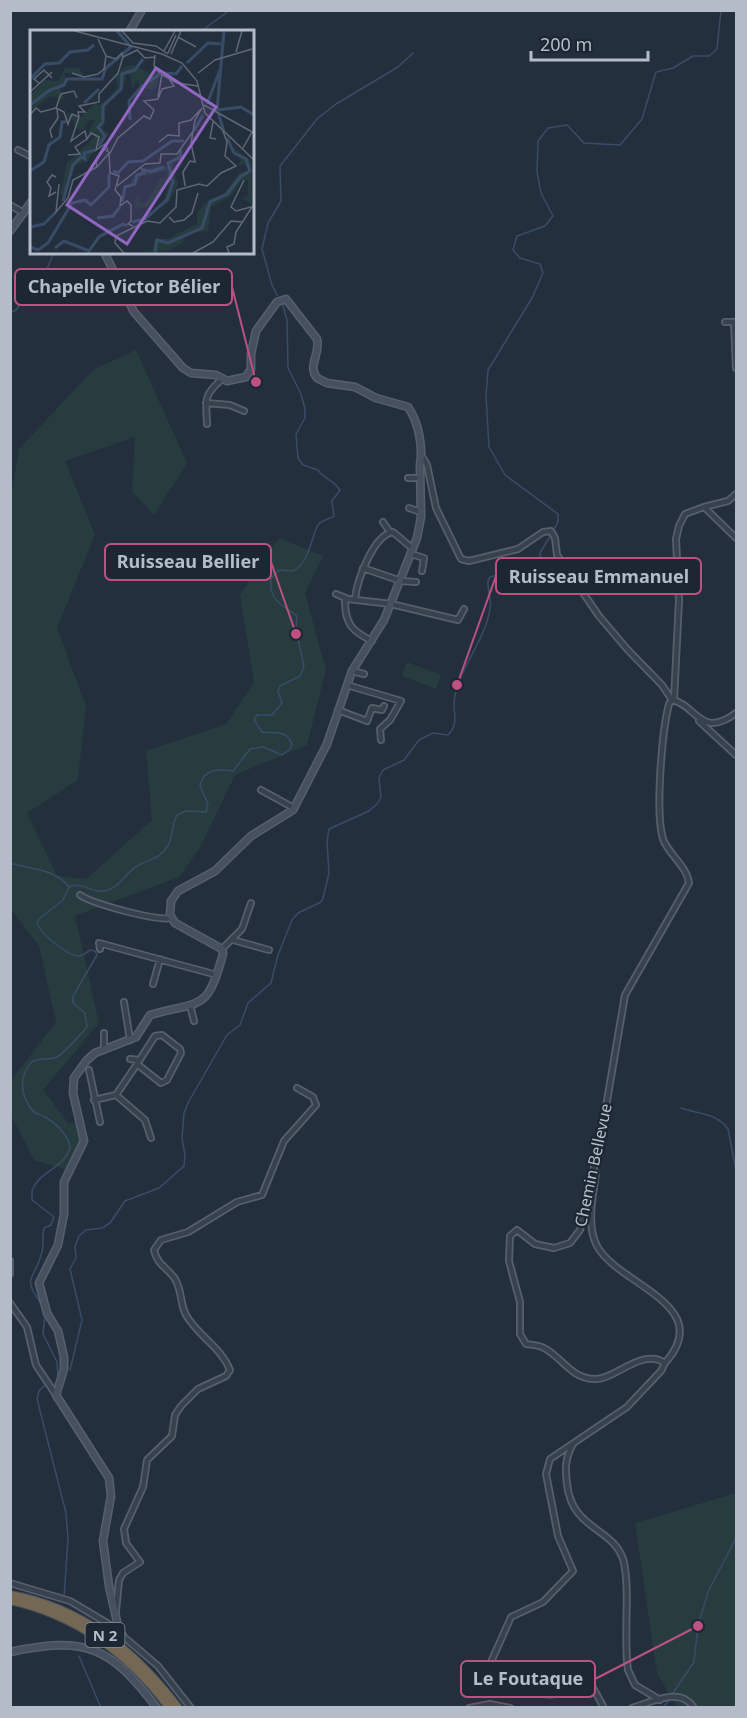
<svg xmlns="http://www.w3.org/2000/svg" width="747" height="1718" viewBox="0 0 747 1718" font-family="'Noto Sans',sans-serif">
<rect width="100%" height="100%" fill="#242f3e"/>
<!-- green -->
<path fill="#263c3f" d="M136,350L187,463L154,515L132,491L135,437L65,461L95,535L57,628L86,706L78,780L27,813L57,876L86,879L152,820L146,751L226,724L254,682L240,595L279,538L323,556L305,593L326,670L307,745L235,775L200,848L179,877L75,916L99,1023L43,1090L69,1124L85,1120L72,1171L34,1160L11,1115L10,1082L56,1022L39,946L11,909L10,499L19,449L93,370Z
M407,662L441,675L436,689L402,676Z
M736,1493V1707H677L657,1673L635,1523Z"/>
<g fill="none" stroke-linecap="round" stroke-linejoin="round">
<!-- stream -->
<path stroke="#394c67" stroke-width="1.5" d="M200,32L230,10
M277,295L272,285L262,249L268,223L281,201L280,166L317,119L336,104L398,67L413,53
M10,313L16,310L23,300L18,287L22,274L47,269L54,252
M553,531L558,522V514L505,475L489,447L486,395L488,370L532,298L543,273L540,264L520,258L513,250L517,236L545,226L553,216L541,193L537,172L538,141L548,128L567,125L584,143L620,145L642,119L656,72L673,68L693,56H709L717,49L721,10
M10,863C31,869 55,869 69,887L63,900L39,919L37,924C43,935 64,953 77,956C82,957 86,953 90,950L95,951L97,955L73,996V1003L85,1013L87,1027C82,1033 63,1054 57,1057C49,1060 40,1058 33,1061C18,1075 20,1096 33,1111C36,1115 41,1114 45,1117C56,1123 69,1136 70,1148C63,1169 41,1170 32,1190V1200L54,1217L51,1225L44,1228C42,1236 44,1244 42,1252C35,1282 20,1274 42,1305
M69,887C83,881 90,893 104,891C119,889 125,873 137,866C149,859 160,859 168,846C173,836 172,824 177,815L186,811L206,812L208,804L200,786C204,768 218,769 233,771L250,749L263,747L282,755L290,749L292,744C286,729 275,734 262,732L254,720L257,715H272L282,703L278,691L280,686L300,676L304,667L296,629L297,616C282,605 269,601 271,579L279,570L293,571C310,562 310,540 318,525C322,519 329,520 334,516L332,501L340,490C334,480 324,479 318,470L303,465L298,458L296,434L305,418V409L301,394L288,368L287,320L282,302
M681,1108C698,1114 717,1113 728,1129L736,1170
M45,1315L43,1334L57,1362L58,1378
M70,1370L82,1320L70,1269L76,1258L75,1246L79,1236L86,1230L102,1228L110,1223L125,1201L159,1188L184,1166L185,1155L182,1138L184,1113L189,1101L227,1035L240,1025L248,1003L271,983L278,955L292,920L298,913L321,902L323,898L329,873L327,842L329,829L369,811L378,803L381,797L379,778L383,770L404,760L419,740L433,733L448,735C461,722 451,711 455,696C461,665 486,639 490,608C492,599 487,590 488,581L490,577C514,568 521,583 540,578L543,573L540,553L551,535
M46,1384L39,1391L37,1399L66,1513L68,1539L64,1597
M79,1656L101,1708
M671,1696L694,1662L698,1626L708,1592L736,1538
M663,1708L669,1700"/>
<!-- street casing -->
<g stroke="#565f6c" stroke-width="8">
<path id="street" d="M18,150L32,157
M10,205L24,213
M725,322H736
M734,322L736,368
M206,403L230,405L244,411
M207,424C206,399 203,396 222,379
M423,458L427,465L436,508L461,559L469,561L518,549L543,532L551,531L555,538L557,555L599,616L627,649L662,685L672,700
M408,478H420
M736,494L728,501L704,507L736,538
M409,508L421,512
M383,522L390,532
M411,554L424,558L422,571
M363,568L401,581L416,582
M336,594L348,599
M355,599C357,581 373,535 393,532L413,549
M372,641C352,631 345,624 345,601L348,599L391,604L458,620L464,609
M352,671L364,674
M347,685L401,701L390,720L380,729L381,740
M674,700L679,600L676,539L679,526L685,514L704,507
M338,710L367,721L372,708L382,710L384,706
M699,721L736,755
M261,790L294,808
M80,895C93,904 156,921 171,918
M233,940L269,950
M100,949L99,943L217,975
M222,949L242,929L251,903
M153,984L160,959
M124,1002L130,1040
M190,1005L194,1021
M104,1033V1048
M162,1035L180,1049L181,1053L167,1080L161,1083L137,1064L155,1036Z
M130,1059L139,1060
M137,1064L116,1095L145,1120L151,1138
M89,1070L100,1122
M94,1100L116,1095
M596,1173C593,1196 586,1225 597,1246C618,1285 717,1305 665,1363
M10,1261V1274
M10,1303L27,1327L36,1365L56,1395
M573,1444C565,1458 565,1469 567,1484C572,1530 612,1527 623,1559C631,1586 623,1639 628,1670L635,1685L660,1700
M10,1583L70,1601L112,1626H118L124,1637L158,1666L191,1708
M116,1611L119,1580L123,1573L140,1562L126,1543L124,1529L143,1487L147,1460L172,1436L175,1415L181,1406L198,1389L226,1376L230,1370C221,1347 198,1336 186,1315C180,1304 182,1290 175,1279C168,1268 157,1265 154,1250L161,1240L188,1232L237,1202L262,1195L284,1141L316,1105L313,1097L297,1088
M469,1708L490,1704L510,1708
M604,1708L591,1684L584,1678C575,1679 572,1686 564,1691C541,1703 514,1681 494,1670L491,1662L511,1617L543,1602L573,1571L558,1536L546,1474L550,1459L627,1407L661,1371L665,1363C643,1347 614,1380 595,1379C571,1379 562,1357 544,1348C539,1345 532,1345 526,1344L520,1334V1302L509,1261L510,1236L517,1230L535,1244L554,1248L570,1243L580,1230L601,1136L625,995L689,883C687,866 669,855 663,839C655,813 662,731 669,704L672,700C696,704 700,740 736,713
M632,1708C652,1702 681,1686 694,1708"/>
</g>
<!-- secondary casing -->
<g stroke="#565f6c" stroke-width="9">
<path id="secondary" d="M129,32L142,10
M10,231L32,201
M104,252L134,312L183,368L191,373L216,375L227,381L246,377L251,369V354L256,331L277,302L286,299L317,339C321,354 307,365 317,378L327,383L355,387L376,398L408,407C419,423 423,447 420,465L421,517L417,538L384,620L352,671L327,744L293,810L251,836L215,871L178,891L171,901L170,915L175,923L222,949L223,954C207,1012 203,1000 150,1015L136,1037L95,1053L87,1060L74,1078L73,1093L84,1141L64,1182V1214L58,1245L39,1283L47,1313L58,1331L64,1357V1369L56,1395L109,1478L111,1496L103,1541L109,1586L118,1626
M10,1652C86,1636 110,1646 157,1708"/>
</g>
<!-- highway casing -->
<g stroke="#434c59" stroke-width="10">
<path id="highway" d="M10,1595C82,1608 135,1651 178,1708
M10,1600C78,1615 129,1653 170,1708"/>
</g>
<!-- street -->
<use href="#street" stroke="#38414e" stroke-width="4.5"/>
<!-- secondary -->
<use href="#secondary" stroke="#465061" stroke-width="6"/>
<!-- highway -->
<use href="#highway" stroke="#746855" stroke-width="8"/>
</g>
<g text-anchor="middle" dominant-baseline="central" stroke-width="4.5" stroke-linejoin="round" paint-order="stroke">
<!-- shield labels -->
<rect fill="#1d2633" stroke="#878f9c" stroke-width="1.5" x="85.5" y="1623" width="39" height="24" rx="4.5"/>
<g font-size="15" font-weight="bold" fill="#b4bcc9">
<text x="105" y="1635">N 2</text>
</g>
<!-- street labels -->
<g font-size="16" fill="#b4bcc9" stroke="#1d2633">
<text transform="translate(593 1165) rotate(-78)">Chemin Bellevue</text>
</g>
</g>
<!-- overview -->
<g transform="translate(30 30)">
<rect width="224" height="224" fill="#242f3e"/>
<path d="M124,34L131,40L125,60L111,58L107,50L102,59L100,44H96L94,58L76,76L73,100L80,104L56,131L45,136L34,165H30L37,133L65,107L58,102L65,90L58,91L53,100L45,97L42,88L34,93L36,85L39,83L51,87L65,73L70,75L80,67L88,57L85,47L94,37L103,35L122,44ZM35,38H49L54,46L35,43V54L30,59L35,70L20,66L3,79L0,87V66L15,50L29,51ZM152,117L153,127L145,130L143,136L148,154L140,171L122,184L134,170L140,149L118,177L104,179L106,167L111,165L109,172L115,174L131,148H137V141L112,146L102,157L100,153L105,144L128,135L138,137ZM204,118L221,130L222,175L213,168L218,166V149L212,150L201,166L181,177L178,201L156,204L152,213L139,220L110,223L122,220L125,209H137L167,194V183L179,169L193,165L209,143L219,140L214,134L207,136L211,131Z" fill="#263c3f"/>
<path fill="none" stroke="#394c67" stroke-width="3" d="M194,1L187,80L211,77L224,85M157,33L178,13L191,14M134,43L146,44L152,36M1,48L15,34L29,33L40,22L58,20L64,15M54,73L69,59M177,74L190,40M0,75L20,60L34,55L37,49H72L76,38L101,17L87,1M188,82L194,102M100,90L99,71L112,56L129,45M164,101L173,85M69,116L75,106L68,97L73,92V76L91,59L92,44L105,40L113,29M0,141L14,132L19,115L30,107L32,92H36M83,141L88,143L98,132L113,131L142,111H154M33,171L43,135L51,127L55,129L54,123L65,120M92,172L95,157L105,154L107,145L114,143L112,139L121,142L134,137M67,188L83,186L90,177M102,192L115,189L137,170L143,152L138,133L151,127L150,120M0,197L14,194L26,182M0,217L8,220L18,213L42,173L55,170L61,175L79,157V144M25,218L34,211L59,221L69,207L93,194L97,196M125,223L127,210L138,213L172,198L180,172L197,164L211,146L220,141L216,129L204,123L197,108"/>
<path fill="none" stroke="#5e6776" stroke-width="1.5" d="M45,1L132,24L152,33L167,51L175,83L224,130M92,1L103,13L126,16L138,24M148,7L166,17M68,9L76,26M134,21L145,1M206,22L212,1M138,23L146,5M141,24L151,1M125,25L124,36L130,44L147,53L168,56M76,26L86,29L92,23L93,27M42,43L54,47L68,44L74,39L76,26M168,43L185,30L222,19M10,54L4,49L14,40L22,48M0,62L22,42M128,67L132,44M174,75L224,103M26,78L34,82L38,94L42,84L49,87L48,82H55L49,76L69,72V64L88,43L93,27L107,20L115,28L125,27M26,78L31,64L44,61L47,68M0,85L6,78L11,82L26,78M49,87L41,111L55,101L57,109L61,103L69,107L66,120L75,114L78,120M183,92L180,108L186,109M22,108L20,100L28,88L27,79M129,112L138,105L149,106V93L161,90L170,80M213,118L222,102M79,123L80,143L89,146L85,160L91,167L90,176M38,125L50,124L45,117L57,109M67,137L79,123M26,147L22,145L17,152L21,158L19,166L26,162M214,150L201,177L206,181L221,177M29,154L26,182L38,168L43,150L67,137L66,131L74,119L80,123L88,108L114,86L120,89L124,80L114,71L128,69L132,59L144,56L137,46M87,156L115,134L130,133L131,124H147L164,100M155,156L153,142L160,131L165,132L161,113L165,90L172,78M90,176L97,171L101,175V191L98,194L103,196M139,187L144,192L154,190L162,183L168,163M94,223L85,213L86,206L117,191L130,193L146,177L147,160L169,154L177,156L191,143L206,136L195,126L197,112L193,101M163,223L183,212L201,191L213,192M199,223L197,217L204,214L206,202L224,174"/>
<path fill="#9266c3" fill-opacity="0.15" stroke="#9266c3" stroke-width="3" d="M126,38L186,77L97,214L37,175Z"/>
<rect width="224" height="224" fill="none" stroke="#b4bcc9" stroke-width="3"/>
</g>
<!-- callouts -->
<path fill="none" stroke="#bd5182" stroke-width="2" d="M256 382L232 287M296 634L271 562M457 685L496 576M698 1626L595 1679"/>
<g fill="#bd5182" stroke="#1d2633" stroke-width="2">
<circle cx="256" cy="382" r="6"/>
<circle cx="296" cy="634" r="6"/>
<circle cx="457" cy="685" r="6"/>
<circle cx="698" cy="1626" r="6"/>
</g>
<g fill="#1d2633" stroke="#bd5182" stroke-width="2">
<rect x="15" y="269" width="217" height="36" rx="6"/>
<rect x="105" y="544" width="166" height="36" rx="6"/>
<rect x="496" y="558" width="205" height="36" rx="6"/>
<rect x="461" y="1661" width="134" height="36" rx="6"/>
</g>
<g font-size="18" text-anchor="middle" font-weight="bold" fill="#b4bcc9">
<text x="124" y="293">Chapelle Victor Bélier</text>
<text x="188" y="568">Ruisseau Bellier</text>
<text x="599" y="583">Ruisseau Emmanuel</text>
<text x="528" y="1685">Le Foutaque</text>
</g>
<!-- border -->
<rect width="747" height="1718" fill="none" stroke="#b4bcc9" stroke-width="24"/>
<!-- scale -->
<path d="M531 51v9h117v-9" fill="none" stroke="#b4bcc9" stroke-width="3"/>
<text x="540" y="51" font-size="18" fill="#b4bcc9" stroke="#1d2633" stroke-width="4.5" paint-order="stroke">200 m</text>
</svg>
